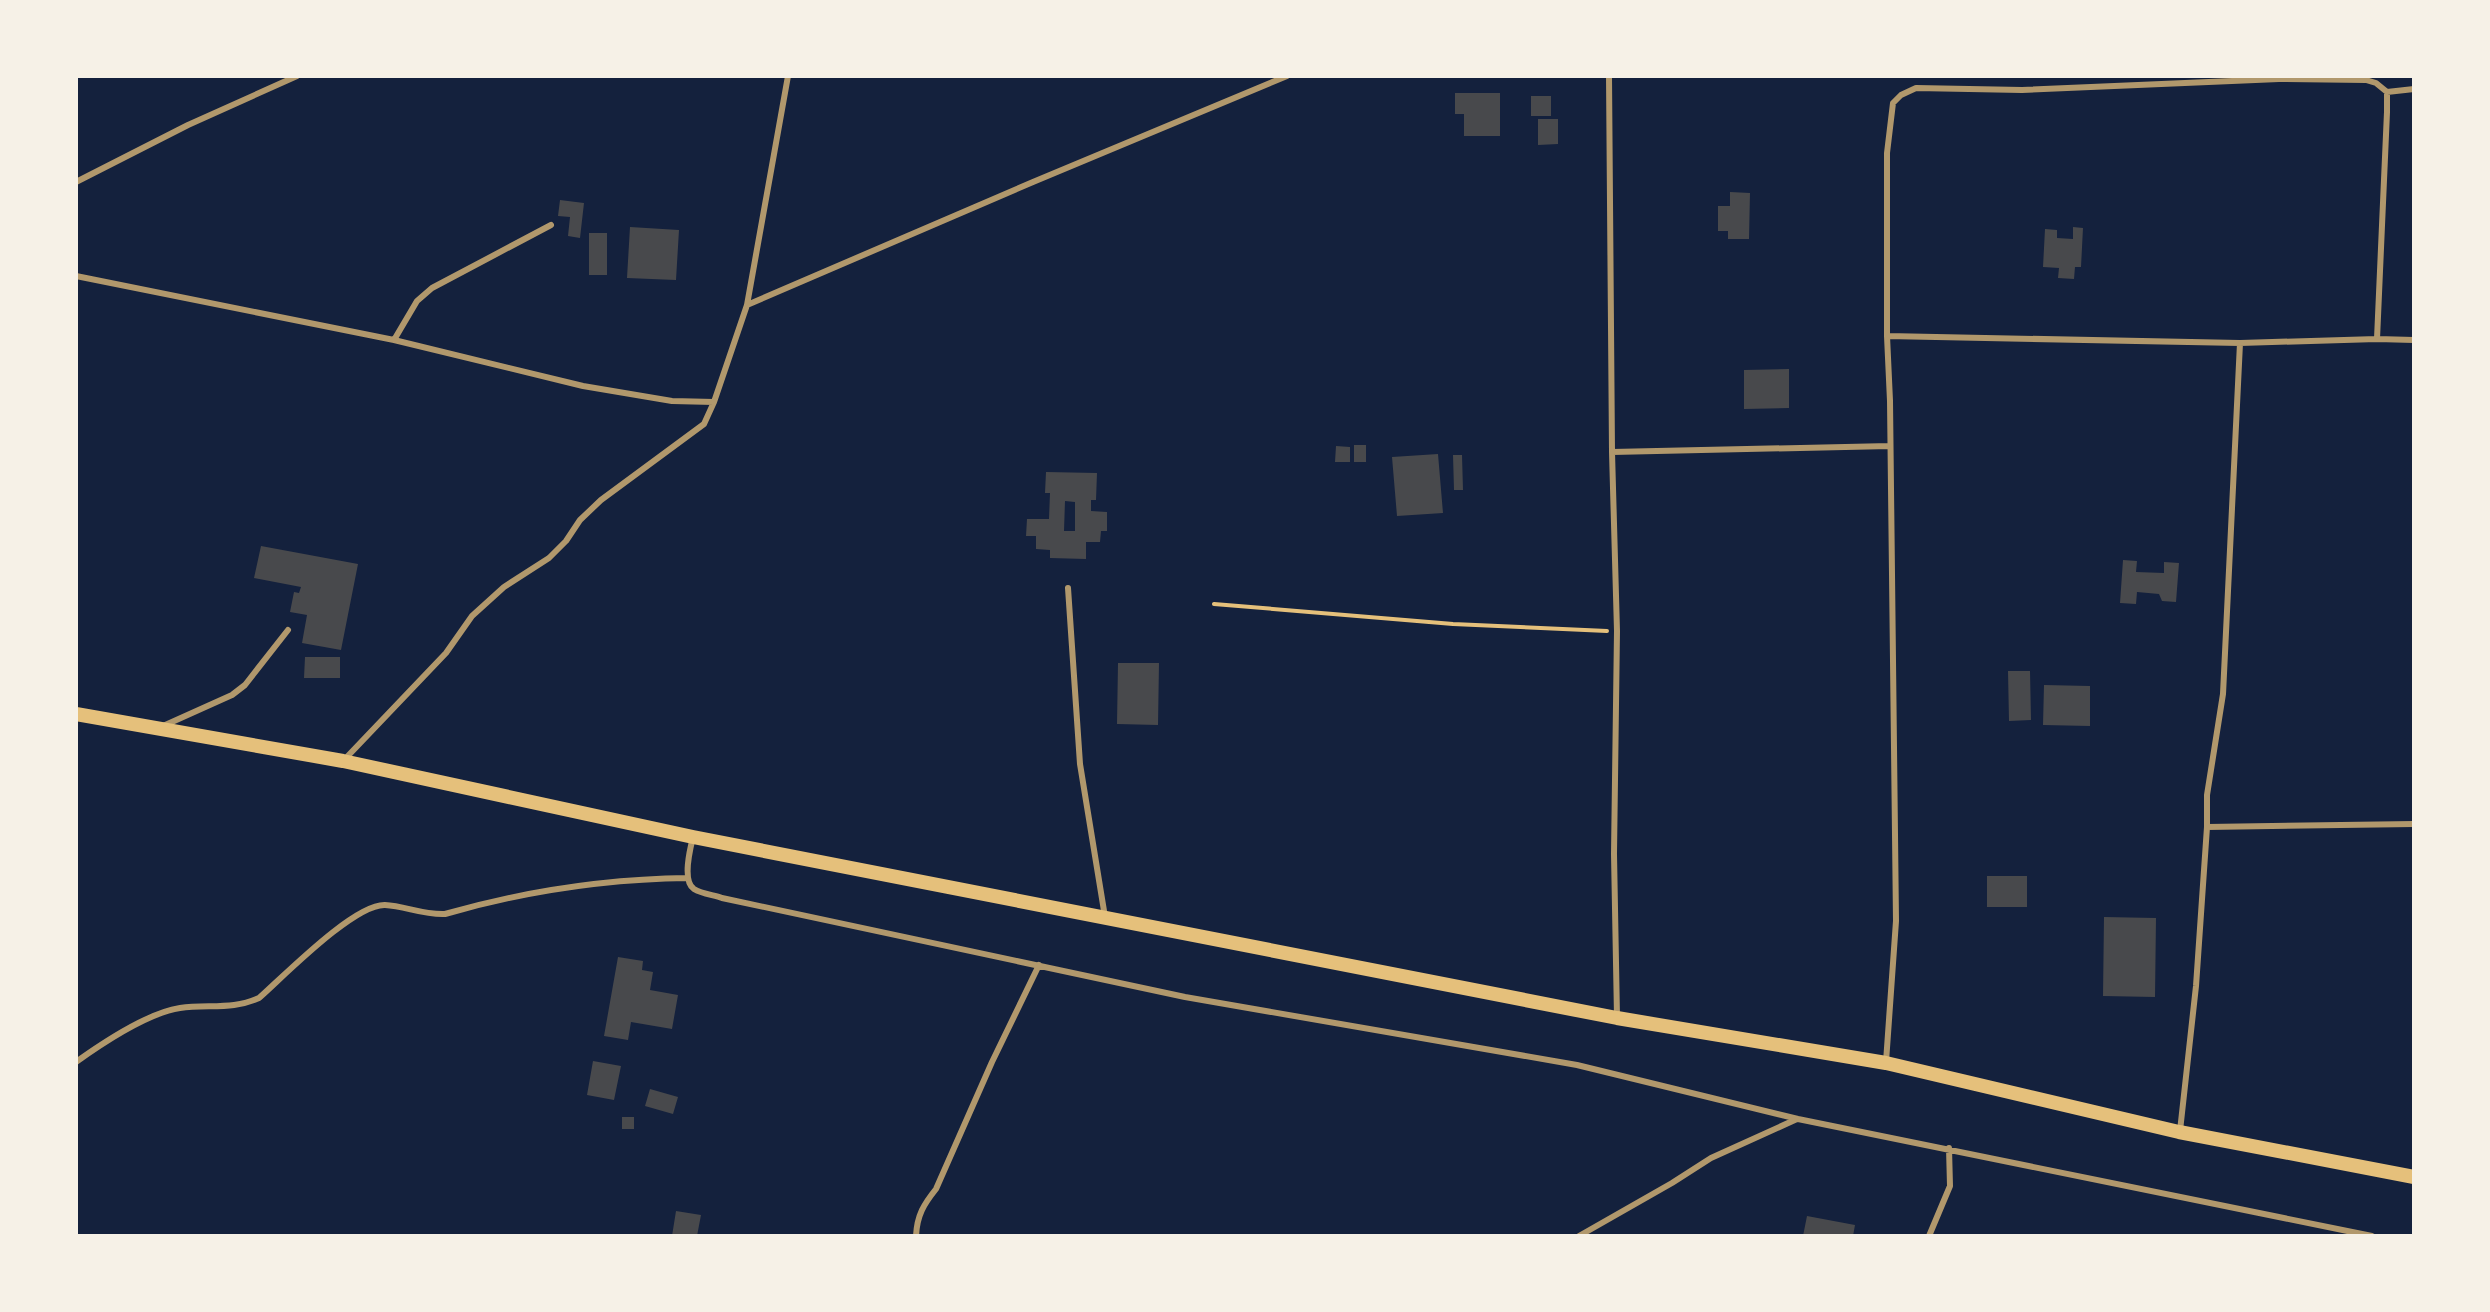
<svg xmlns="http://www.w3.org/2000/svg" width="2490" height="1312" viewBox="0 0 2490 1312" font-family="'Fira Sans Condensed',sans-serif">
<rect width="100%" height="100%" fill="#14213d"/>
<!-- building -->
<path fill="#48494c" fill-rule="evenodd" d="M1455,93H1500V136H1464V114H1455Z
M1531,96H1551V116H1531Z
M1538,119H1558V144L1538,145Z
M1730,192L1750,193L1749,239H1728V231H1718V206H1730Z
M560,200L584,203L580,238L568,236L570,217L558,216Z
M630,227L679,230L676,280L627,278Z
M2073,227L2083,228L2081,267H2075L2074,279L2058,278L2059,268L2043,267L2045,229L2057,230V238L2073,239Z
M589,233H607V275H589Z
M1789,369V408L1744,409V370Z
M1354,445H1366V462H1354Z
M1336,446L1350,447V462H1335Z
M1438,454L1443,513L1397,516L1392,457Z
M1453,455H1462L1463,490H1454Z
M1046,472L1097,473L1096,500H1091V511L1107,512V531H1101L1100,542H1086V559L1050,558V550L1036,549V536H1026L1027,519H1049L1050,493H1045ZM1065,501L1075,502V531H1064Z
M261,546L358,564L341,650L302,643L307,615L290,612L294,592L299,593L301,587L254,578Z
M2123,560L2137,561L2136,572L2164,573V562L2179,563L2176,602L2162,601L2159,594L2137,592L2136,604L2120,603Z
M305,657H340V678H304Z
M1118,663H1159L1158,725L1117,724Z
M2008,671H2030L2031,720L2009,721Z
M2044,685L2090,686V726L2043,725Z
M1987,876H2027V907H1987Z
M2104,917L2156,918L2155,997L2103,996Z
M618,957L643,961L642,970L653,972L650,990L678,995L672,1029L631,1022L628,1040L604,1036Z
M593,1061L621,1066L614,1100L587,1095Z
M650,1089L678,1097L673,1114L645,1106Z
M622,1117H634V1129H622Z
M676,1211L701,1215L697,1236H672Z
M1807,1216L1855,1225L1853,1236H1803Z"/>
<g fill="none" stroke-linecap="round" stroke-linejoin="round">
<!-- path -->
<path stroke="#e5c07b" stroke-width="4" d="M1214,604L1453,624L1607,631"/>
<!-- minor -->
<path stroke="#b1986c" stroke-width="6" d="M1609,76L1612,452L1617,631L1614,854L1617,1017
M2387,92L2414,89
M76,182L188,125L297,76
M76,276L394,340L583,386L672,401L714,402
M747,305L788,76
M1887,336L2240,343L2377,339L2414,340
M394,340L417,301L432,288L551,225
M1612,452L1890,446
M1068,588L1080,764L1105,917
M163,726L232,695L245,685L288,630
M344,760L446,653L472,616L504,587L549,558L566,541L580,520L601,500L704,424L714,402L747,305L1033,182L1287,76
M2207,827L2414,824
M693,837C690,849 682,881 694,889C702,894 714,895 722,898L1185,997L1577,1065L1798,1119L2372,1236
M76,1062C104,1042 147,1013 180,1008C208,1004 233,1010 259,998C284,976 354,904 385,905C405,906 423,915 445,914C525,891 605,879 688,878
M1886,1062L1896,921L1890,401L1887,336V153L1893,103L1901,95L1916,88L2022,90L2279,79L2366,80L2376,83L2387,92V112L2377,339
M2180,1131L2196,986L2207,827V795L2223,694L2240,343
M916,1236C917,1215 924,1204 936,1189L992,1062L1039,965
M1579,1236L1672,1183L1711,1158L1797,1119
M1929,1236L1950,1186L1949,1148"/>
<!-- trunk -->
<path stroke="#e5c07b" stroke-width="14" d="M76,714L343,761L693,837L1617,1018L1886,1063L2179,1132L2414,1177"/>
</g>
<!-- border -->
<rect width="2490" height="1312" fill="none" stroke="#f6f1e7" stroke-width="156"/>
</svg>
